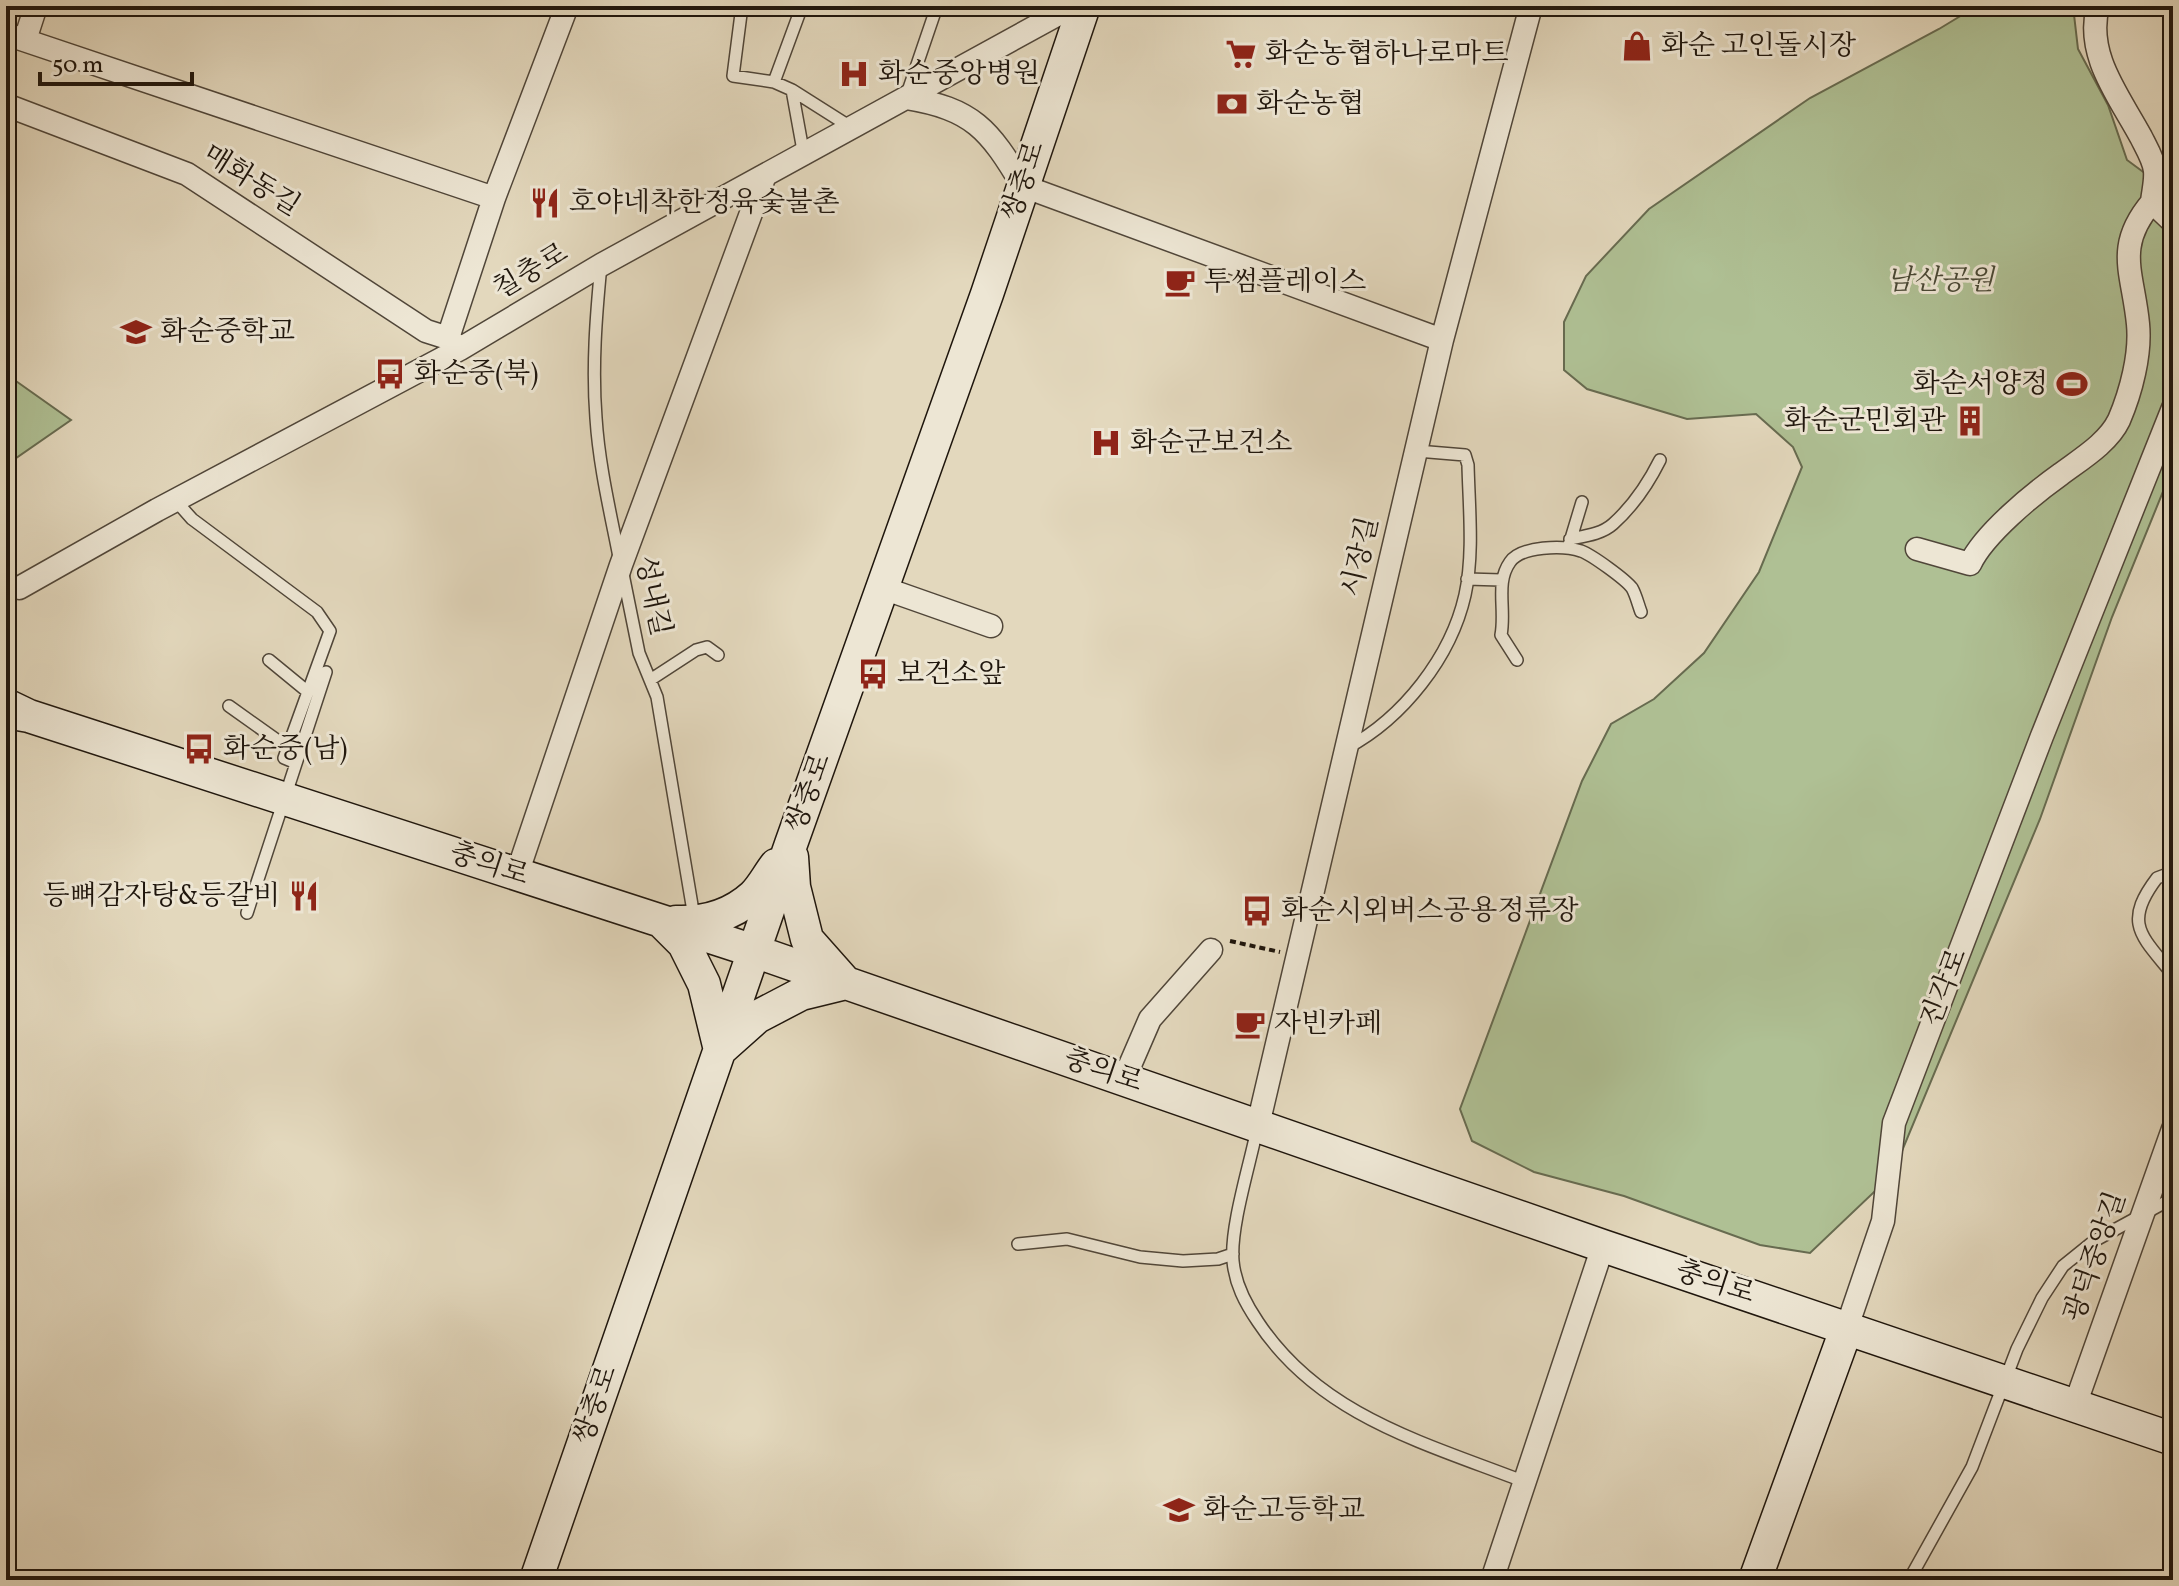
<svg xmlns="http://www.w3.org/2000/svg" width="2179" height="1586" viewBox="0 0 2179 1586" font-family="Vollkorn,'Noto Serif KR',serif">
<rect width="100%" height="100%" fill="#e3d8bd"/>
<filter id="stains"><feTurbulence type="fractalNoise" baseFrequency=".0025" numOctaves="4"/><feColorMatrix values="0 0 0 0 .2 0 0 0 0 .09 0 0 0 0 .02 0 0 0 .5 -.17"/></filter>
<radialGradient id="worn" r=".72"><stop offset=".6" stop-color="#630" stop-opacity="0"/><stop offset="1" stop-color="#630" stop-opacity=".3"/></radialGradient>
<!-- green -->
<path fill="#afc094" stroke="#676b50" stroke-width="2" d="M1977,6H2073L2078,49L2108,105L2127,160L2173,194V467L2112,617L2040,819L1892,1175L1810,1253L1760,1245L1624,1196L1534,1172L1472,1141L1460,1109L1582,781L1611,724L1654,699L1704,653L1759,572L1802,467L1793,447L1756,414L1687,419L1587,389L1564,370V322L1586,276L1649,209L1810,98L1939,29Z
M6,374L71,420L6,465Z"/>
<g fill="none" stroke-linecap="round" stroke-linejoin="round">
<!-- lane casing -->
<g stroke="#504639" stroke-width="14">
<path id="lane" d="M742,6L733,76L774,82L792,90
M774,82L802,6
M907,94L937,6
M804,156L792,90L852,128
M2156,170L2173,152
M601,265C596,316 592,367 596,418C599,465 610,511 619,557
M176,501L192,519L317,612L330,631L284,758L296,763
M1570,539C1585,536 1602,534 1613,524C1632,507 1649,482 1660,460
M1569,545L1582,502
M623,574L639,653L657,697L694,917
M1467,579L1501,580
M269,660L308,692
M1517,660L1501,635C1506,609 1495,583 1510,562C1521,546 1563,545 1581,551C1592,555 1625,579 1632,588C1636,595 1638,604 1641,612
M650,680L696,650L707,647L718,655
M229,706L288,748
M1347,748C1403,718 1451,657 1465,595C1474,554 1469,507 1468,465L1465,455L1417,451
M2173,872L2157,878C2122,924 2142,936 2173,975
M247,913L326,672
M1257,1129C1250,1164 1230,1227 1233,1261C1235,1284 1245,1303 1258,1322C1320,1416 1425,1443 1525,1482
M1018,1244L1067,1239L1140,1257L1183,1261L1218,1259L1233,1254
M1909,1580L1972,1467L2017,1349L2042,1298L2063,1266L2094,1241L2173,1198"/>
</g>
<!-- street casing -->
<g stroke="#504639" stroke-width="25">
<path id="street" d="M2098,6C2085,55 2119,96 2141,137C2146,147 2154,160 2155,171C2156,181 2153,192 2152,202L2173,222
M6,34L494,198
M25,40L36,6
M906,98C973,109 989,129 1023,186L1442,340
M6,105L187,174L426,331L448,338
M459,348L448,338L494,198L567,6
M1917,549L1970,564C1984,534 2033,494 2061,474C2081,459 2108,443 2119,420C2131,392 2141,354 2138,324C2133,272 2114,247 2152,202
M19,588L157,510L460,349L601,265L1073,6
M883,588L991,626
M517,874L621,565L764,178
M1124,1079L1150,1019L1211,950
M1258,1125L1442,340L1531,6
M1847,1327L1883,1221L1894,1123L2042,736L2173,408
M2075,1405L2173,1129
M1492,1580L1603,1246"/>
</g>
<!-- secondary casing -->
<g stroke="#1f160d" stroke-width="35">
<path id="secondary" d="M6,705L29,716L6,712
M29,716L754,951L1603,1246L2173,1439
M661,921L684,944L704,984L720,1050L757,1017L801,994L846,983L807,939L794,887L792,857
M676,922C704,923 732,915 753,896C762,888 768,875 776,865
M536,1580L791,844L987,294L1084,6
M1755,1580L1847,1327"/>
</g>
<!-- path -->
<path stroke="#1f160d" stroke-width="4" stroke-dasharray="6 4" stroke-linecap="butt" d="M1230,941L1280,952"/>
<!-- lane -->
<use href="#lane" stroke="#ede6d4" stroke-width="11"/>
<!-- street -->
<use href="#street" stroke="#ede6d4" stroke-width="22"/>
<!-- secondary -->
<use href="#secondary" stroke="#ede6d4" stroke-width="32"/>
</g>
<!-- icons -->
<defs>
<g id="shop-bare" transform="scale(2.4)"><path d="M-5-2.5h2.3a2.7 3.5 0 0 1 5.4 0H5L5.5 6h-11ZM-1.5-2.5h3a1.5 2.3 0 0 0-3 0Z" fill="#8f2418" stroke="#ede6d4" stroke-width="2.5" paint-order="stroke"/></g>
<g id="supermarket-bare" transform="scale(2.4)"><path d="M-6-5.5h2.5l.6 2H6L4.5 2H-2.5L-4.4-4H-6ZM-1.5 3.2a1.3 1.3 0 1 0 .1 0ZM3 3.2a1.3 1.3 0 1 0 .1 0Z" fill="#8f2418" stroke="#ede6d4" stroke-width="2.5" paint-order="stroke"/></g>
<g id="hospital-bare" transform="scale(2.4)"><path d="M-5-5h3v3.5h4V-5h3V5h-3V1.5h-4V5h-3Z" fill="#8f2418" stroke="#ede6d4" stroke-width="2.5" paint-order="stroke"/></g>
<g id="bank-bare" transform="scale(2.4)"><path d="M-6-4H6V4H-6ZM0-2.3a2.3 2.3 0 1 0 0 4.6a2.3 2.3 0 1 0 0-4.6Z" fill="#8f2418" stroke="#ede6d4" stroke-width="2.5" paint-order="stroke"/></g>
<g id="restaurant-bare" transform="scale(2.4)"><path d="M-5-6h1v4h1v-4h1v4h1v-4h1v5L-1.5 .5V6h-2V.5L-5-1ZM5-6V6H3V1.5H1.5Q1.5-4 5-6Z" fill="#8f2418" stroke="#ede6d4" stroke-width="2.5" paint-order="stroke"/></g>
<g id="cafe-bare" transform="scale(2.4)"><path d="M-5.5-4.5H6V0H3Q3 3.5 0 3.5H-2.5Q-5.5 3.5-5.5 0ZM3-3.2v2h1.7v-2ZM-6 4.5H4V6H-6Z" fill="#8f2418" stroke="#ede6d4" stroke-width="2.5" paint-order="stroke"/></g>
<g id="school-bare" transform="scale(2.4)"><path d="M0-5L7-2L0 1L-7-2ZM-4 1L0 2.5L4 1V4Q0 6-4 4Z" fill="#8f2418" stroke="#ede6d4" stroke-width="2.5" paint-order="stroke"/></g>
<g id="bus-bare" transform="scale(2.4)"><path d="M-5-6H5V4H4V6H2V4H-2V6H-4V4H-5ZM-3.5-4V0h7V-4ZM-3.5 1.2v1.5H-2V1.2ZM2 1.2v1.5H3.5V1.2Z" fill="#8f2418" stroke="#ede6d4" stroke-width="2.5" paint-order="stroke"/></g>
<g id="stadium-bare" transform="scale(2.4)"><path d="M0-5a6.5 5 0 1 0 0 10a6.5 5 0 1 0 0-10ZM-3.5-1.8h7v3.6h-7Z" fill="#8f2418" stroke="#ede6d4" stroke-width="2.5" paint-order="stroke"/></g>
<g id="building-bare" transform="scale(2.4)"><path d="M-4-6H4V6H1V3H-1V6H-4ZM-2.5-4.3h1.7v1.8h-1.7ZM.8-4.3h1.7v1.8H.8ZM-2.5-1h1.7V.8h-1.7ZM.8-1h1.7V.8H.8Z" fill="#8f2418" stroke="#ede6d4" stroke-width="2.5" paint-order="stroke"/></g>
</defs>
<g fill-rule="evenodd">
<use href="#shop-bare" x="1637" y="46"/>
<use href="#supermarket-bare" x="1241" y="54"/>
<use href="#hospital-bare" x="854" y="74"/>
<use href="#bank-bare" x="1232" y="104"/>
<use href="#restaurant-bare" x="545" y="203"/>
<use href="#cafe-bare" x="1180" y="282"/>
<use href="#school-bare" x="136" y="332"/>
<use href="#bus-bare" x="390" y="374"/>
<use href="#stadium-bare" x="2072" y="384"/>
<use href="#building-bare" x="1970" y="421"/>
<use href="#hospital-bare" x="1106" y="443"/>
<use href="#bus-bare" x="873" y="674"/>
<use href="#bus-bare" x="199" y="749"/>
<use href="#restaurant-bare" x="304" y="896"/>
<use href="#bus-bare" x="1257" y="911"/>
<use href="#cafe-bare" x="1250" y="1024"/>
<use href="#school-bare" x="1179" y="1510"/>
</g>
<g text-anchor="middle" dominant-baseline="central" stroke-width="6" stroke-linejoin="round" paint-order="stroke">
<!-- poi labels -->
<g font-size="28" fill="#1f160d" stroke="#ede6d4" text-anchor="start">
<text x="1661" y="46">화순 고인돌시장</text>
<text x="1265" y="54">화순농협하나로마트</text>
<text x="878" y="74">화순중앙병원</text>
<text x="1256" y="104">화순농협</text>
<text x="569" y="203">호야네착한정육숯불촌</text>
<text x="1204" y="282">투썸플레이스</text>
<text x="160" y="332">화순중학교</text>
<text x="414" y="374">화순중(북)</text>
<text x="2048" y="384" text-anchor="end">화순서양정</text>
<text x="1946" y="421" text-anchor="end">화순군민회관</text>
<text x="1130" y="443">화순군보건소</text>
<text x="897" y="674">보건소앞</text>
<text x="223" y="749">화순중(남)</text>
<text x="280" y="896" text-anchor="end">등뼈감자탕&amp;등갈비</text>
<text x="1281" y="911">화순시외버스공용정류장</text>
<text x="1274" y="1024">자빈카페</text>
<text x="1203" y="1510">화순고등학교</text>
</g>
<!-- street labels -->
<g font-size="28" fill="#1f160d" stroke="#ede6d4">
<text transform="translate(251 181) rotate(32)">매화동길</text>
<text transform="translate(1024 181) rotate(-72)">쌍충로</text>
<text transform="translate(531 272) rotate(-31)">칠충로</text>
<text transform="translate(1361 557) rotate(-77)">시장길</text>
<text transform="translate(652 596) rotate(78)">성내길</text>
<text transform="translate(809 793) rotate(-70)">쌍충로</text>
<text transform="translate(489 865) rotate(18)">충의로</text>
<text transform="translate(1945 988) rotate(-69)">진각로</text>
<text transform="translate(1103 1071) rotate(19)">충의로</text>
<text transform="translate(2096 1257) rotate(-71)">광덕중앙길</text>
<text transform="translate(1715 1283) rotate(18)">충의로</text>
<text transform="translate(596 1405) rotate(-71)">쌍충로</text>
</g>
<!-- park labels -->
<g font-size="28" font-style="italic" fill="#4a4936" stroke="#ede6d4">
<text x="1940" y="281">남산공원</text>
</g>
</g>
<!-- margin -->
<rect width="2179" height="1586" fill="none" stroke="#e3d8bd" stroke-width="32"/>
<rect x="8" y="8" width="2163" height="1570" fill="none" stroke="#1f160d" stroke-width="4"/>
<rect x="16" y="16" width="2147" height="1554" fill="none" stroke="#1f160d" stroke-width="2"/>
<!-- scale -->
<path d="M40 72v12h152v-12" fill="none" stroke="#1f160d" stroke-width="4"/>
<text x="52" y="72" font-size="24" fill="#1f160d" stroke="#ede6d4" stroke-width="6" paint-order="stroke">50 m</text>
<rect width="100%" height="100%" filter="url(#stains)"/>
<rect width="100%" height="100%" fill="url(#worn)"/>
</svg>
